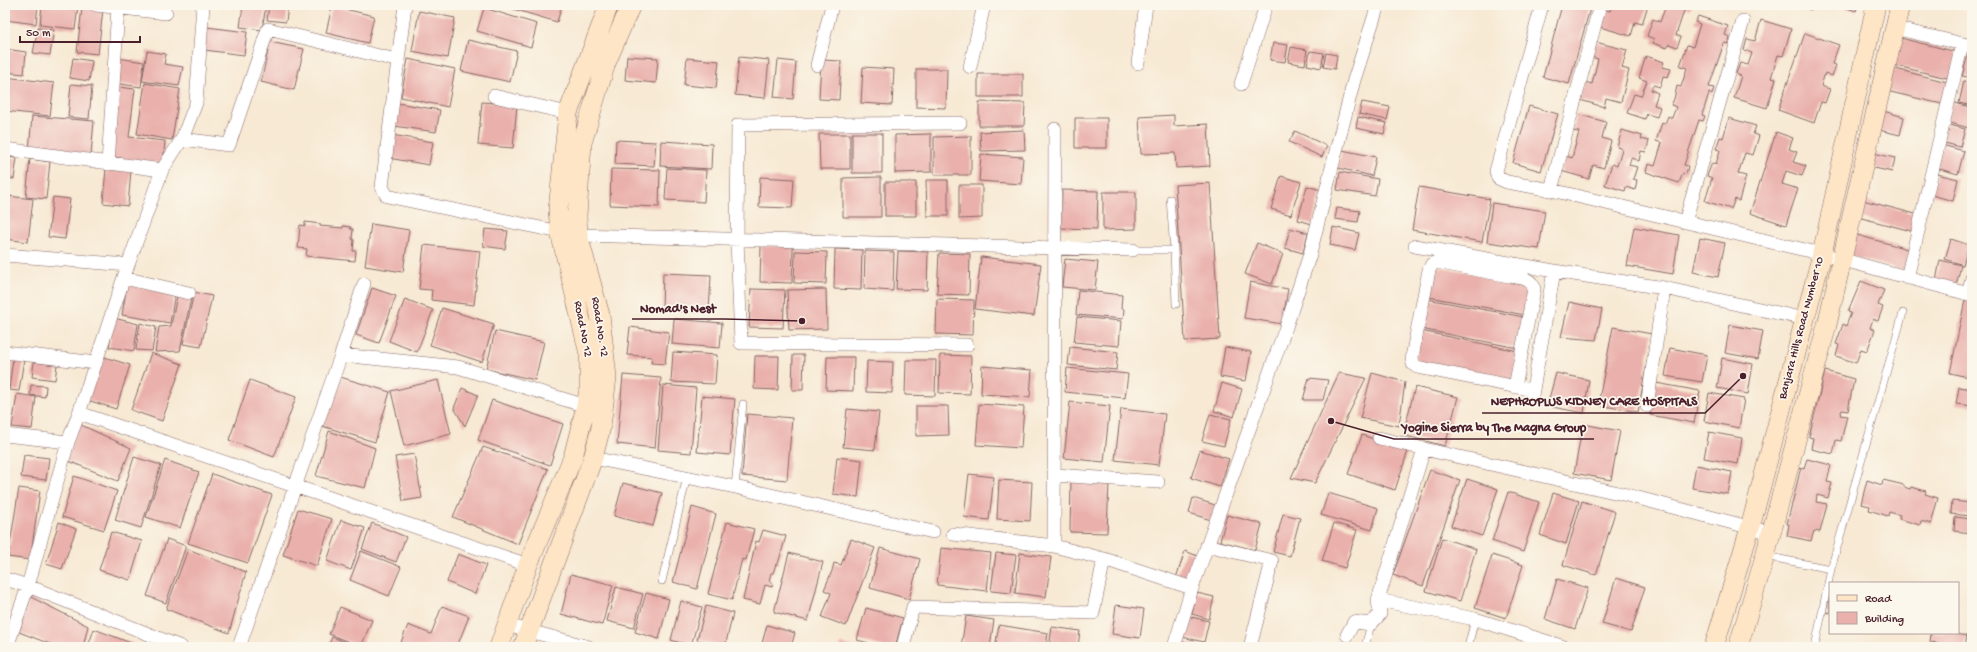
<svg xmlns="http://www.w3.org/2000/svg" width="1977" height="652" viewBox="0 0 1977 652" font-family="'Gochi Hand',sans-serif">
<rect width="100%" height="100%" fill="#fbf7ec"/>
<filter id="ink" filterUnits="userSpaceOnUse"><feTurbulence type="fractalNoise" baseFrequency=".025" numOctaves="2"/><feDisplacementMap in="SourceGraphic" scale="8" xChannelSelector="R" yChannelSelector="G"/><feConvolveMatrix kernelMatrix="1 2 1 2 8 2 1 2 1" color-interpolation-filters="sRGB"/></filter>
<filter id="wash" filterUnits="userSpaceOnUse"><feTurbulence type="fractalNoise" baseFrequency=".012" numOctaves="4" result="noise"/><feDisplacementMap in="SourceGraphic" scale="16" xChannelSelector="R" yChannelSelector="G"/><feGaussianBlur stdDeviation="0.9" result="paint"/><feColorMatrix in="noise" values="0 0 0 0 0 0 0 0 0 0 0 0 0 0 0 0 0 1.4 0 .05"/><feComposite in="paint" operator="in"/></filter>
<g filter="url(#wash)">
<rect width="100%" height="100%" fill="#f7e9d3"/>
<g id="blocks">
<!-- building -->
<path fill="#eab1ac" d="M6,5H38L36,24L5,20Z
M42,5L78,7L75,29L40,25Z
M243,5H266L262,30L240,27Z
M269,5H288L286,22L267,20Z
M500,5H562L557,22Z
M1562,5H1591L1569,84L1543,77Z
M1612,5H1648L1642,24L1635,22L1631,36L1600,27L1605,10L1610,11Z
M1657,5H1692L1690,9L1685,8L1676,35L1681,37L1677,47L1669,44L1667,48L1653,43L1654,39L1647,36L1653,19L1660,22L1665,8Z
M1795,5H1812L1811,10Z
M1838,5H1858L1856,11Z
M332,6L374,16L368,43L326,33Z
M82,7L103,9L98,54L77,52Z
M484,8L537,24L531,47L477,31Z
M419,11L455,18L448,58L412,51Z
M1698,16L1728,26L1725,35L1730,37L1728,44L1724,43L1709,87L1714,88L1712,95L1709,93L1702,115L1705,116L1703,121L1699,120L1684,165L1688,166L1686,174L1683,173L1679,183L1646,172L1648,164L1655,166L1662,143L1656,141L1662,123L1665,124L1668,116L1672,118L1676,107L1671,105L1674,99L1677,86L1681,87L1687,68L1680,66L1687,45L1693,47L1700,24L1695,22Z
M1761,20L1791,29L1783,56L1778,55L1771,78L1776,79L1767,108L1734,98L1741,76L1736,74L1740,63L1748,65L1752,53L1744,50L1747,39L1755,41Z
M207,27L247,32L244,55L204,50Z
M38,28L54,30L50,55L33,53Z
M1805,33L1839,45L1832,64L1836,65L1832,76L1825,73L1821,86L1830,89L1825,103L1821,102L1814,123L1778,110Z
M1896,37L1957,52L1951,79L1889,64Z
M468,40L517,51L510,82L461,71Z
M270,42L304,49L294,90L261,82Z
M1595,42L1627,50L1622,68L1629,70L1621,102L1606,98L1604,107L1580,100L1585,82L1592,84L1598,59L1591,57Z
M1273,43L1288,45L1285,62L1270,60Z
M1291,47L1307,50L1305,65L1288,62Z
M5,49L26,52L24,74L5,72Z
M147,51L166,54L164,64L183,67L179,86L142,81Z
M1310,51L1324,53L1321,68L1307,65Z
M1326,53L1337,55L1335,69L1323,67Z
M1968,55L1972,56V78L1962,76Z
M627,56L658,58L656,83L625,80Z
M1646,56L1664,62L1662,67L1671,69L1668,77L1663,76L1660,87L1653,85L1651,90L1658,93L1654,105L1660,107L1657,117L1647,114L1645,119L1627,113L1634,94L1641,96L1647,81L1639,78Z
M739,57L769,60L765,98L735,95Z
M73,58L92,61L89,81L70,78Z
M118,58L144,62L141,87L114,83Z
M687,58L719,61L716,88L684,85Z
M408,59L455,69L448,107L401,97Z
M778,60L796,62L793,99L774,97Z
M821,60L841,61L839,100L819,99Z
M863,67L894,69L892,105L861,103Z
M1888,67L1951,83L1946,105L1882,90Z
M916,69H947L946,108L916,107Z
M978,74H1023V97H978Z
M5,77L54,83L50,116L5,111Z
M1964,81L1972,83V106L1959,103Z
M145,83L180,89L172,140L137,134Z
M71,84L92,86L89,119L68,117Z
M118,87L135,89L129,137L165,141L163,164L110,158Z
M482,102L517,105L513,148L478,145Z
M979,102L1025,103L1024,126H979Z
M1362,102L1390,107L1387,120L1359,114Z
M1952,102L1972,108V129L1947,122Z
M397,103L440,110L436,132L394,126Z
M1529,106L1558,114L1541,171L1513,163Z
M1880,110L1904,117L1900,135L1875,129Z
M1577,114L1606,122L1602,138L1611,141L1604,168L1593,165L1589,179L1561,171L1566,156L1572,158L1579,132L1573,131Z
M1174,115V126L1208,124L1210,166L1176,168L1175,153L1141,154L1139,117Z
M32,116L94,121L91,155L29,150Z
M1358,117L1387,123L1384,134L1356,128Z
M1075,118H1107V148H1075Z
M1729,118L1756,126L1753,134L1759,136L1753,155L1745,153L1738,174L1746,176L1739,201L1735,199L1731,209L1705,201L1712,178L1707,176L1712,163L1716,164L1720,150L1716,149L1720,137L1723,138Z
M1946,124L1965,129L1960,147L1941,142Z
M1024,130L1025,150L981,151L980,132Z
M1622,130L1642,136L1641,139L1649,141L1646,152L1641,151L1639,161L1631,158L1629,165L1637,167L1633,179L1637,180L1635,190L1626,187L1625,191L1605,185L1612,164L1617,166L1622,149L1617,147Z
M1295,131L1327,146L1322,157L1289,142Z
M1776,132L1793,138L1789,149L1797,152L1793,162L1806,166L1802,176L1786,171L1782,184L1798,189L1786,225L1750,213Z
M852,133H882V173H852Z
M819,134H850V169H820Z
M931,134V172L895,173V135Z
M392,135L433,142L429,165L388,158Z
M971,136V175H934V137Z
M616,140L656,142L654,166L615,164Z
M661,141L712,144L711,169L660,166Z
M1971,143H1972V167L1967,166Z
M1942,145L1964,151L1958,174L1936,168Z
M1342,150L1376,157L1372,176L1338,168Z
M1869,152L1895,158L1892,172L1866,166Z
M981,154L1023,157L1021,184L979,181Z
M5,157L17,158L14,179L5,178Z
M30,159L50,162L46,199L26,197Z
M106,168L131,170L128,206L103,203Z
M667,168L706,170L704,202L665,200Z
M611,169L660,170L659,207L610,205Z
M1340,172L1378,179L1375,196L1337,190Z
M1937,174L1958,179L1953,201L1932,195Z
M1281,176L1301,182L1291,215L1271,209Z
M760,177L794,179L792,208L759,207Z
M881,177V217H843V178Z
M926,180H948V216H927Z
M885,182H916V216H885Z
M1210,183L1220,339L1185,341L1175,185Z
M959,185H982V218L959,219Z
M1307,186L1321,190L1312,224L1298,220Z
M1419,187L1490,199L1482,242L1412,230Z
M1062,190L1098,191L1097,229L1061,228Z
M1103,192H1136V229L1103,230Z
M8,196L33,199L28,242L5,239Z
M53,197L70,199L65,239L48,237Z
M1859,199L1919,215L1915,232L1854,216Z
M1492,203L1545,211L1539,249L1487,242Z
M1337,208L1360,211L1358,222L1335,219Z
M305,222L321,224L320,226L343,228V226L351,227L350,229H353L352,239L354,240L353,251H356L355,261L306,256L307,249L298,248L300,225L305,226Z
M371,224L409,230L403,272L365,266Z
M1333,227L1359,233L1355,250L1330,245Z
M1634,227L1679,235L1673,274L1627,266Z
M1290,228L1308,233L1303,253L1285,248Z
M485,229L508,231L505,249L483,246Z
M1850,233L1911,250L1905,271L1844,254Z
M1700,238L1725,243L1718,277L1693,272Z
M1951,239L1969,245L1963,265L1945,259Z
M1257,243L1283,254L1272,284L1245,274Z
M424,245L480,251L474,305L431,300L432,290L419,289Z
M761,246L793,247L792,283L760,282Z
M835,249L862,250L861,290L834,289Z
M795,251L827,252L826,284L794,283Z
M865,251L894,252L893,291L864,289Z
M898,251L928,252L927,290L896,289Z
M939,253L970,254L969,295L937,294Z
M981,257L1041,264L1034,316L975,309Z
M1065,259L1098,262L1095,290L1062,287Z
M1940,260L1961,265L1956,286L1936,281Z
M1435,266L1531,284L1525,315L1429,297Z
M663,273L711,275L709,313L662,310Z
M1861,281L1884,290L1878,305L1883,307L1878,321L1873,319L1870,328L1875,330L1867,351L1861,349L1856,363L1836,356L1839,345L1836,344L1843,324L1846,326L1851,313L1848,312Z
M1250,282L1288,289L1282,324L1244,318Z
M127,285L175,293L170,323L122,315Z
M372,288L396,296L379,343L356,335Z
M751,289L785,290L783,328L749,327Z
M826,289L827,329L789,330L787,290Z
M1078,290L1122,295L1121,309H1124L1123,319L1076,315Z
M194,292L212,296L201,347L183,344Z
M177,295L191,298L180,351L155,352L159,327L171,326Z
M405,299L433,310L417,352L389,341Z
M937,299L974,300L973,335L936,334Z
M1427,299L1524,317L1518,348L1421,329Z
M1965,300L1972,302V378L1950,373Z
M1569,302L1602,309L1596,340L1561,337Z
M442,308L494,324L482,362L430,345Z
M1077,317L1121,321L1119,346L1074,342Z
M114,318L138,324L134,351L109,347Z
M674,319L722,323L720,348L672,344Z
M140,323L156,327L152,351L136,350Z
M1730,325L1763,331L1758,359L1725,353Z
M630,327L669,332L665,364L651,363L652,357L627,355Z
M1613,327L1652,334L1638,412L1598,405Z
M495,331L544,342L535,380L486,369Z
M1421,331L1518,351L1512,382L1415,363Z
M1070,347L1118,352L1116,370L1068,365Z
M1225,347L1251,352L1246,381L1220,377Z
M1670,348L1707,355L1702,382L1665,376Z
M673,352L717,355L715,384L671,382Z
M151,353L182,364L162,421L131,410Z
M793,355H804L803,390H792Z
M940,355L971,356L970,394L939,393Z
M101,356L130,365L116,409L87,400Z
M755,356H779L778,390L754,389Z
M827,357H854L853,391L826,390Z
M13,358L24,359L19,391L9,390Z
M1722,358L1753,364L1748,394L1717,388Z
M906,360H936L935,396L905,395Z
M867,361L893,362L892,393L866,392Z
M34,362L57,365L55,380L32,377Z
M982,366L1032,370L1030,397L981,394Z
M1067,368L1128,374L1125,398L1065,392Z
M1825,371L1854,379L1848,411L1842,410L1840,415L1847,416L1841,441L1836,440L1833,454L1811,449L1813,438L1809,437Z
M1339,373L1366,378L1315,483L1291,478Z
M1372,373L1405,382L1399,426L1360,418Z
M1556,373L1589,380L1584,413L1547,406Z
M623,375L661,378L655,448L617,444Z
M337,376L390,392L375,442L322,426Z
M1309,378L1328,380L1323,400H1303Z
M250,380L296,397L274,457L229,440Z
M438,380L451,434L404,446L391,391Z
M1222,383L1242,389L1234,417L1214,411Z
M1656,383L1700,391L1694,423L1650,415Z
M31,385L46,386L45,397L30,395Z
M663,385L696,388L691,453L658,450Z
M1415,387L1458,397L1445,446L1403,435Z
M1959,387L1972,389V406L1956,404Z
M462,388L478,395L465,426L454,408Z
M1709,393L1744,399L1739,428L1704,421Z
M17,394L36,397L32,429L12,427Z
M702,396L735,399L730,455L697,452Z
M492,400L563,424L550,465L478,440Z
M1070,402L1110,406L1104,462L1064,458Z
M979,404L1024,407L1021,448L976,445Z
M916,406H948L949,435L916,436Z
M847,409L879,412L875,450L843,447Z
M1121,409L1165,414L1159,465L1115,460Z
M747,414L792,418L787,480L742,476Z
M1210,414L1231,419L1224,446L1202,441Z
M79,424L131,448L118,481L66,460Z
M1583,424L1620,431L1611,480L1574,473Z
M329,431L375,448L365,488L316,476Z
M1709,432L1742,438L1738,464L1704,458Z
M1362,435L1408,451L1395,490L1348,474Z
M483,447L548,469L518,544L453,517Z
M1200,450L1229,459L1220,487L1191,478Z
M414,454L422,498L403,501L395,457Z
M24,455L49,458L46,480L21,477Z
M134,457L161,465L141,528L115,520Z
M837,457L862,460L858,497L833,494Z
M1807,459L1831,465L1827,482L1832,483L1828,498L1817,495L1816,502L1827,504L1820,532L1814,531L1811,541L1787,536L1789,524H1787L1801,467L1804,468Z
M165,460L199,472L180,528L146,517Z
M1696,465L1732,472L1728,494L1692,488Z
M1430,470L1460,480L1423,586L1393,575Z
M212,474L272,495L248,563L188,543Z
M969,474L994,477L989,520L964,517Z
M74,476L117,491L104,530L62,517Z
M1467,479L1498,489L1482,536L1451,526Z
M999,480L1032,482L1030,521L997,519Z
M1867,480L1882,485L1883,480L1904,485V487L1910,489L1911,487L1926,491L1925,494L1938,498L1931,524L1921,521L1920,525L1899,519L1900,515L1889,512L1888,516L1869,510L1870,506L1861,504Z
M1071,481L1109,482L1107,533L1070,532Z
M623,483L662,493L653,526L614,516Z
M19,488L40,491L30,560L8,557Z
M1508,492L1539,502L1523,552L1492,541Z
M1328,493L1378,508L1372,530L1321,515Z
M1553,493L1579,501L1566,544L1540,535Z
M1193,498L1215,505L1211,520L1189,513Z
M1582,501L1615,512L1596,575L1563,565Z
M1952,501L1972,503V516L1951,514Z
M692,507L716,514L697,589L673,582Z
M298,509L332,519L317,566L283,555Z
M1283,514L1300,518L1290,556L1273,552Z
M1227,515L1262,524L1255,550L1220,541Z
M1955,517L1972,519V533L1954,531Z
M341,520L365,528L351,570L327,561Z
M59,522L76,529L62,569L46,564Z
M727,522L754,529L746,560L742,559L732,600L708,594Z
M372,523L406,537L396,562L362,549Z
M1334,523L1357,530L1345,568L1322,561Z
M763,530L786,536L778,564H776L773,573H771L769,581L773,583L772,587L765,585L760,604L743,600L756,541L759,542Z
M111,532L142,541L130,580L99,570Z
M1442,538L1476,549L1460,601L1426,591Z
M167,539L186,546L166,603L147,596Z
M851,539L875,548L846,626L822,617L831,593L824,590L832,571L834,563L841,565Z
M880,548L920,559L909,599L870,588Z
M941,548L991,553L987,591L937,585Z
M188,549L246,572L229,633L166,609Z
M361,551L401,567L389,596L350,580Z
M1185,551L1200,557L1191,583L1176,578Z
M789,553L823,562L808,621L774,612Z
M996,553L1016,555L1011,593L991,591Z
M1020,553L1051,557L1046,597L1015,593Z
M458,554L486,565L475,594L447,582Z
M1492,555L1523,565L1506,618L1475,608Z
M571,574L613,585L602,625L561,614Z
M1616,578L1645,587L1631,632L1602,624Z
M1557,579L1588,588L1575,629L1545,619Z
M616,587L643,594L634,628L607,621Z
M646,593L669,599L659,639L635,632Z
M1197,593L1214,597L1209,619L1192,614Z
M31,597L88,626L83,647H58L19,632Z
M1830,597V613L1825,612Z
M681,601L702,607L691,646L671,640Z
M1116,605L1144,609L1140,638L1112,634Z
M442,606L469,616L457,647H399L408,625L431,634Z
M706,606L733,613L725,647L697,640Z
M340,607L372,620L361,647L329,634Z
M866,608L903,618L895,647H884L857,640Z
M966,616L994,620L990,647H961Z
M1187,616L1209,621L1204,642L1182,637Z
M767,625L795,633L791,647H761Z
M999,625L1048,633L1046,647H995Z
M1052,627L1080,631L1078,647H1049Z
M94,629L139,646V647H88Z
M1931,633H1951L1967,636L1965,647L1930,642Z
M332,637L358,647H328Z
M1179,641L1199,646V647H1177Z
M25,644L34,647H24Z
M841,644L852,646V647H840Z"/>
</g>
</g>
<g filter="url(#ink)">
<use href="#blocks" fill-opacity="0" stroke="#876666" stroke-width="1"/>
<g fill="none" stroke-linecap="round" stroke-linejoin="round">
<!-- service casing -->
<g stroke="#876666" stroke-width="8">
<path id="service" d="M1170,199L1174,250
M1133,250H1174L1176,304
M735,487L743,404
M1765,556L1831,569
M662,581L687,477
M1365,647L1371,624
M1468,647L1475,619
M1815,647L1831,569L1903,313"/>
</g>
<!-- minor casing -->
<g stroke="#876666" stroke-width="14">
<path id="minor" d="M96,5L166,13
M405,5L382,187L387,196L560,232
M1542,5L1496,171L1498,178L1507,182L1551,190L1822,254L1972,295
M1894,28L1972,46
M1138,63L1146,5
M817,65L832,5
M970,67L984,5
M1241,84L1266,5
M494,96L568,113
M960,123L738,125L737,239L741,343L967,345
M182,139L229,145L268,29L396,60
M5,149L162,170
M108,164L118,8
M1551,190L1600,5
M1685,222L1743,21
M578,235L1133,250
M1415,246L1554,271L1664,288L1805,319
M5,255L128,265
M1511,263L1509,276L1436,262L1432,264L1429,270L1412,357L1413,364L1417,367L1532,390
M1509,276C1519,278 1532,277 1534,289L1515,387
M124,278L189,293
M1907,278L1962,44
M1968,294L1972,278
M5,352L96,363
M341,355L458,367L586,406
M1532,395L1554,271
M1647,406L1664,288
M79,413L528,565
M5,435L68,442
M1379,438L1424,449
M593,458L735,487L933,532
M1055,475L1158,482
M953,534L1054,546L1104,559L1192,588L1174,647
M1207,545L1272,561L1250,647
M1054,546L1055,129
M5,579L28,586L181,647
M1192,588L1286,327L1310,254L1354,80L1378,5
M507,625L589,647
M1347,635L1354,622L1371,624L1380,614L1378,600
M7,647L28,586L68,442L79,413L128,265L162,170L182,139L196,103L203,5
M239,647L341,355L364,284
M903,647L913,607L1093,613L1104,559
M1564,647L1475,619L1378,600L1424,449L1623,494L1771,533"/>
</g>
<!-- secondary casing -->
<g stroke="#876666" stroke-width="20">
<path id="secondary" d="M499,647L528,565L573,457L586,406L589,389V354L560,232L558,210L568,113L609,5
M523,647L593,458L601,427L607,377L600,315L578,235L577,216L582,143L606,63L631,5
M1714,647L1750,528L1822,254L1876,5
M1738,647L1765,556L1827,325L1900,5"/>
</g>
<!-- service -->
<use href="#service" stroke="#fff" stroke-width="7"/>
<!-- minor -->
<use href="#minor" stroke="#fff" stroke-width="13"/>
<!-- secondary -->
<use href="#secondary" stroke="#fde5c5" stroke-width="19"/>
</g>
</g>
<g text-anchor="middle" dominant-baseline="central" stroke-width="3.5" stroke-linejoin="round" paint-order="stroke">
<!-- street labels -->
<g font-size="12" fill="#4a1f2b" stroke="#fbf7ec">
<text transform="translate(599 327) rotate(81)">Road No. 12</text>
<text transform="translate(1802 328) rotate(-75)">Banjara Hills Road Number 10</text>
<text transform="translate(582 329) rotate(79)">Road No 12</text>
</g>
</g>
<!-- callouts -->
<path fill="none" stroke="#4a1f2b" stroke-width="1.5" d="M802 321L724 319H632M1743 376L1705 413H1482M1331 421L1394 439H1594"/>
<g fill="#4a1f2b" stroke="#fbf7ec" stroke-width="1.5">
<circle cx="802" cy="321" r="4"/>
<circle cx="1743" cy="376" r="4"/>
<circle cx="1331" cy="421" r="4"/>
</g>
<g font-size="13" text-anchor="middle" font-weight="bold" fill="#4a1f2b" stroke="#fbf7ec" stroke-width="3.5" stroke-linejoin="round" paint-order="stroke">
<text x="678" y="312">Nomad's Nest</text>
<text x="1594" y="405">NEPHROPLUS KIDNEY CARE HOSPITALS</text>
<text x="1494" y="431">Yogine Sierra by The Magna Group</text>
</g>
<!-- margin -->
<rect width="1977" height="652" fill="none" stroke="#fbf7ec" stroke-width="20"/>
<!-- legend -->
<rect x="1829" y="582" width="130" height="52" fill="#fbf7ec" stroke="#b4a19f"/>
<rect x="1837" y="595" width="20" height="6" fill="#fde5c5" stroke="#b4a19f"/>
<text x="1865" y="602" font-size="12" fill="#4a1f2b">Road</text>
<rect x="1837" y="612" width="20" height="12" fill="#eab1ac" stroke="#b4a19f"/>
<text x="1865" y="622" font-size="12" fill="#4a1f2b">Building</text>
<!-- scale -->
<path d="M20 36v6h120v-6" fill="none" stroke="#4a1f2b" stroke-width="2"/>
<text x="26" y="36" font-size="12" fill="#4a1f2b" stroke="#fbf7ec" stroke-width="3" paint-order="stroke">50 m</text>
</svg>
